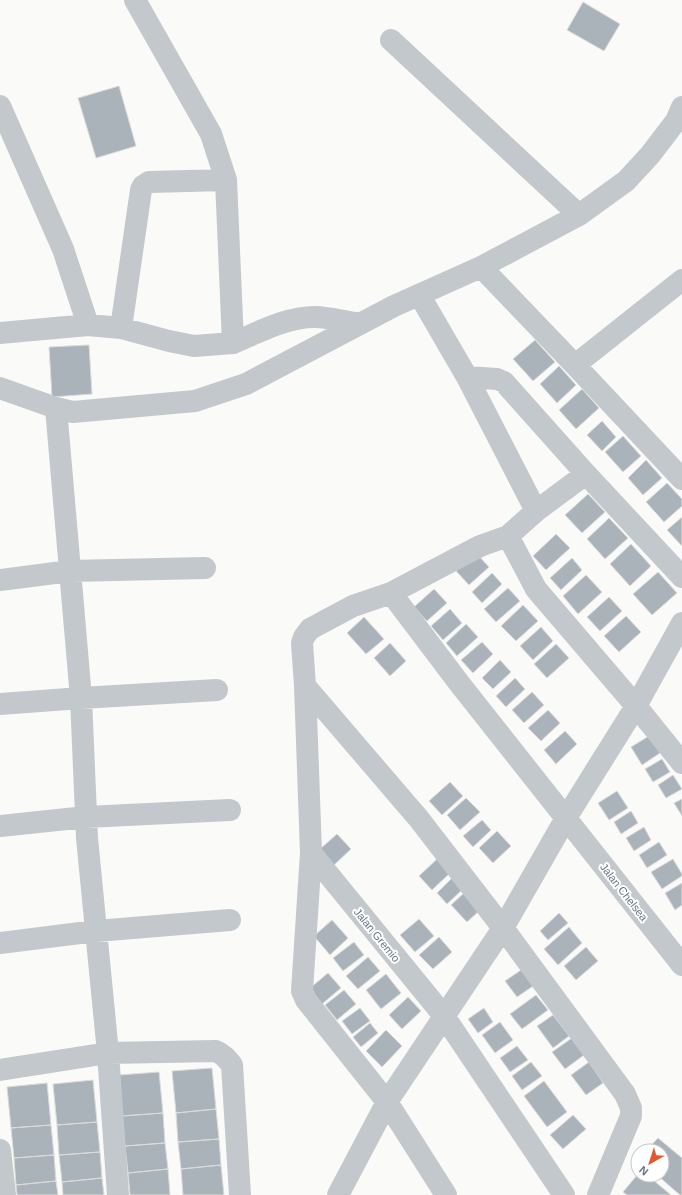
<svg xmlns="http://www.w3.org/2000/svg" width="682" height="1195" viewBox="0 0 682 1195" font-family="Arial,sans-serif">
<rect width="100%" height="100%" fill="#fafaf8"/>
<!-- building -->
<path fill="#aab3b9" stroke="#dcdcda" d="M583,2L620,24L604,51L567,30Z
M119,86L136,146L96,158L78,98Z
M535,340L555,362L533,381L513,359Z
M89,345L92,394L52,397L49,347Z
M559,366L576,385L557,403L540,384Z
M582,389L599,408L576,429L559,410Z
M602,421L616,437L602,451L587,435Z
M623,436L641,456L623,472L605,452Z
M646,460L662,478L643,495L628,478Z
M667,483L682,499V506L664,522L646,502Z
M588,494L605,512L582,533L565,515Z
M682,517V546L667,530Z
M609,518L628,538L605,559L587,539Z
M556,534L570,548L546,570L533,556Z
M631,544L651,566L630,586L610,564Z
M476,553L489,567L469,585L456,571Z
M572,558L582,570L561,590L550,578Z
M658,572L677,593L652,615L633,594Z
M492,573L502,584L482,603L472,592Z
M586,575L602,592L578,614L563,596Z
M508,588L520,601L496,622L484,609Z
M434,589L447,603L427,621L414,607Z
M609,597L622,611L600,631L587,617Z
M523,605L538,621L516,641L501,626Z
M450,609L462,623L443,640L431,626Z
M626,616L641,632L619,652L604,636Z
M364,617L384,639L366,654L347,633Z
M466,624L478,637L457,656L446,643Z
M541,627L553,641L533,660L520,646Z
M482,642L493,654L473,673L461,660Z
M390,643L406,661L390,676L374,658Z
M556,644L569,658L547,678L534,664Z
M500,660L511,672L493,689L482,678Z
M515,678L525,689L506,707L496,696Z
M532,692L544,705L524,723L512,710Z
M548,710L560,723L541,741L528,728Z
M565,731L577,744L556,764L544,750Z
M649,736L660,753L642,765L631,747Z
M662,759L670,772L653,782L645,769Z
M673,775L682,789L666,798L658,785Z
M450,782L463,796L442,815L429,801Z
M617,791L628,808L609,820L598,803Z
M466,798L480,812L460,830L447,815Z
M682,799V816L674,803Z
M631,811L638,823L621,834L614,822Z
M482,820L491,830L473,847L463,836Z
M644,827L651,840L634,851L626,838Z
M497,831L511,846L493,863L479,848Z
M337,834L351,849L334,865L320,849Z
M659,842L667,855L647,868L639,855Z
M437,859L450,873L432,890L419,876Z
M673,859L682,874V876L662,889L651,872Z
M452,878L463,889L447,904L437,893Z
M682,883V905L675,910L665,893Z
M465,892L480,910L467,922L451,905Z
M559,913L568,923L548,940L540,931Z
M419,919L434,936L415,952L400,935Z
M332,920L348,938L330,955L314,936Z
M569,927L582,943L558,965L544,949Z
M439,937L452,952L433,969L419,955Z
M354,942L364,955L343,971L333,958Z
M586,947L598,961L576,980L564,966Z
M368,957L380,971L358,989L346,976Z
M521,970L533,986L517,997L505,981Z
M328,973L341,988L322,1004L309,989Z
M386,974L401,993L381,1009L366,990Z
M344,990L356,1004L337,1020L325,1005Z
M536,995L548,1010L522,1029L510,1014Z
M408,997L421,1011L402,1029L389,1015Z
M360,1008L370,1021L352,1034L342,1021Z
M484,1008L493,1022L478,1033L468,1019Z
M553,1015L569,1036L553,1048L537,1026Z
M500,1022L513,1040L495,1053L482,1035Z
M370,1023L378,1033L361,1047L353,1037Z
M386,1030L402,1046L382,1067L366,1051Z
M572,1038L584,1055L565,1069L552,1052Z
M517,1046L528,1060L510,1072L500,1058Z
M531,1062L542,1076L522,1090L512,1076Z
M589,1062L603,1083L586,1095L571,1075Z
M212,1068L216,1109L176,1113L172,1071Z
M159,1072L163,1113L122,1116L119,1075Z
M93,1080L97,1122L57,1125L53,1084Z
M544,1081L567,1112L547,1127L524,1096Z
M47,1083L51,1125L11,1128L7,1087Z
M216,1109L219,1139L178,1142L176,1113Z
M163,1113L165,1143L125,1146L122,1116Z
M573,1115L586,1129L563,1149L550,1135Z
M97,1122L100,1152L59,1155L57,1125Z
M51,1125L54,1155L14,1158L11,1128Z
M658,1138L682,1158V1195H680L657,1175H662V1151H646Z
M219,1139L221,1165L181,1169L178,1142Z
M165,1143L168,1169L128,1173L125,1146Z
M100,1152L102,1178L62,1182L59,1155Z
M54,1155L56,1181L16,1185L14,1158Z
M221,1165L224,1195H183L181,1169Z
M168,1169L170,1195H130L128,1173Z
M638,1174L647,1175L671,1195H627L623,1192Z
M102,1178L104,1195H63L62,1182Z
M56,1181L58,1195H17L16,1185Z"/>
<g fill="none" stroke-linecap="round" stroke-linejoin="round">
<!-- minor -->
<path stroke="#c3c8cc" stroke-width="22" d="M135,0L211,134L226,180L233,343C259,332 286,317 315,317C327,317 347,322 360,324
M391,40L579,215
M0,106L63,249L88,325
M481,267L575,365L682,479
M420,296L467,377L536,511
M121,328L141,190L143,186L149,182L226,180
M0,333L88,325L121,328L169,341L194,346L233,343
M575,365L682,280
M467,377L497,379L504,382L586,474L682,577
M0,388L56,408L73,412L195,401L246,384L394,306L481,267L579,215L626,181L650,155L676,121L682,107
M56,408L81,698L87,838L108,1053L118,1195
M508,536L536,589L636,706L682,763
M0,580L70,571L205,568
M391,593L459,683L682,965
M305,686L302,643L304,637L310,629L353,606L391,593L480,546L508,536L536,511L586,474
M0,704L81,698L217,690
M0,826L86,817L230,810
M311,853L444,1016L564,1195
M0,943L96,931L230,920
M0,1070L108,1053L216,1051C223,1054 227,1059 232,1065L240,1195
M0,1150L5,1195
M338,1195L387,1102L503,928L566,818L636,706L682,623
M446,1195L387,1102L306,1000L302,991L311,853L305,686L419,819L503,928L625,1094L631,1108V1116L598,1195"/>
</g>
<g text-anchor="middle" dominant-baseline="central" stroke-width="4" stroke-linejoin="round" paint-order="stroke">
<!-- street labels -->
<g font-size="11" fill="#657683" stroke="#fff">
<text transform="translate(624 892) rotate(52)">Jalan Chelsea</text>
<text transform="translate(377 935) rotate(51)">Jalan Gremio</text>
</g>
</g>
<!-- north arrow -->
<g transform="translate(650 1163) rotate(219)"><circle r="19" fill="#ffffff" stroke="#c1c8cd"/>
<path d="M0-3L7 15L0 10L-7 15Z" fill="#e4572e"/>
<text y="-6" font-size="11" font-weight="bold" text-anchor="middle" fill="#657683">N</text>
</g>
</svg>
